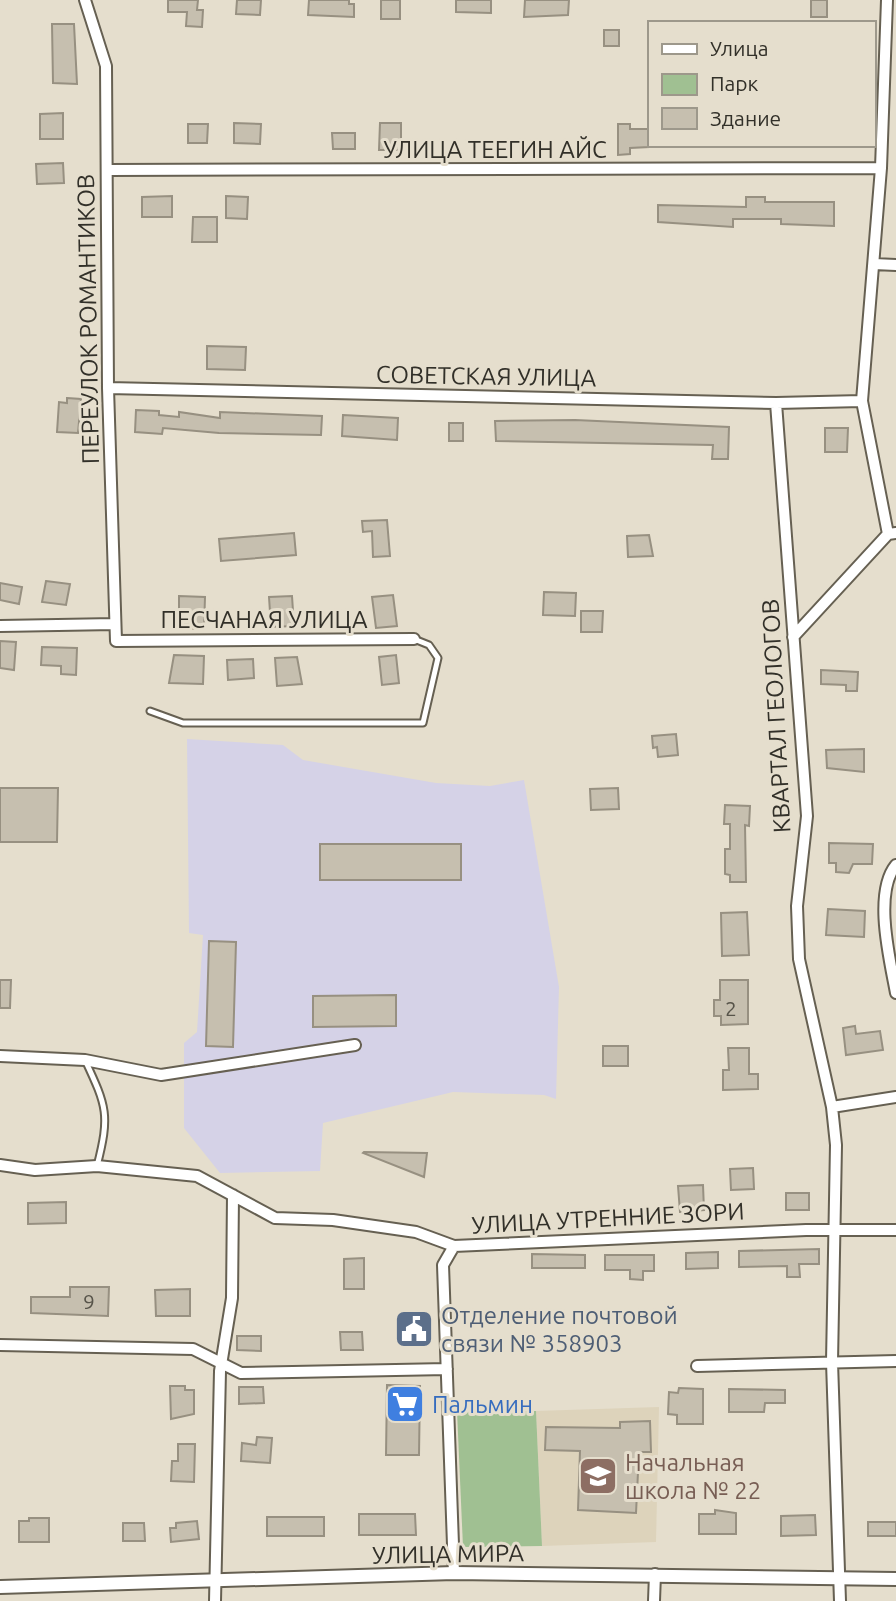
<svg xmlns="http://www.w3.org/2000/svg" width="896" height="1601" viewBox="0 0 896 1601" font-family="Ubuntu,sans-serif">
<rect width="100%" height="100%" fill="#e5decd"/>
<!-- built -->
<path fill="#ddd3bb" d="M659,1407L656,1542L542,1546L536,1411Z"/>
<!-- industrial -->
<path fill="#d5d2e7" d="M187,739L283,745L303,760L436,783L490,786L524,780L559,987L556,1099L544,1095L453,1092L323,1123L320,1171L220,1173L184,1128V1043L197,1032L203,935L189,933Z"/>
<!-- green -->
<path fill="#a0c092" d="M457,1411H536L542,1546L463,1547Z"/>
<!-- building -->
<path fill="#c6bfaf" stroke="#979081" stroke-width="2" d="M168,0H198L197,10H203L202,27L186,26L187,12H168Z
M237,0H261L260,15L236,14Z
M309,0H349V4H354V17L308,15Z
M381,0H400V19H381Z
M456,0H491V13L456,12Z
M525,0H569L568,15L524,17Z
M811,0H827V17H811Z
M52,24H74L77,84L53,83Z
M604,30H619V46H604Z
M63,113V139H40V114Z
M234,123L261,124L260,144L234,143Z
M380,123H401V150H379Z
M188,124H208L207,143H188Z
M618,124H630V129H649V147L630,148V154L618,155Z
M332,133H355V149H333Z
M63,163L64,183L37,184L36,164Z
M172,196V217H142V197Z
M226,196L248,197L247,219L226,218Z
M746,197H765V202H834V226L781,224V219H733V227L658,222V205L746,207Z
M193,217H217V242H192Z
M207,346L246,347L245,370L207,369Z
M67,398L81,399L78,433L57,432L59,402L67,403Z
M136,410L159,411V415L179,417V412L220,418V412L322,416L321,435L219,433L163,428L162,434L135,432Z
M343,415L398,418L397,440L342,436Z
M575,420L729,427L728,459H712L713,445L496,441L495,421Z
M449,423H463V441H449Z
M825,428H848L847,452H825Z
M387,520L390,556L373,557L372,531L363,532L362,521Z
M294,533L296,555L221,561L219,539Z
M649,535L653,556L628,557L627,536Z
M46,581L70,584L66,605L42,602Z
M0,583L22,587L19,604L0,600Z
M544,592L576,593L575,616L543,615Z
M393,595L397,626L376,628L372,597Z
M179,596L205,597L204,629L179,628Z
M292,596L294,626L271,627L269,597Z
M581,611H603L602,632H581Z
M0,641L16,642L14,670L0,668Z
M42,647L77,648L76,675L61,674V666L41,665Z
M174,655L204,656L203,684L169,683Z
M396,655L399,683L382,685L379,657Z
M297,657L302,684L277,686L275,658Z
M253,659L254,678L228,680L227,660Z
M821,670L858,672L857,691H846V685L821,684Z
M676,734L678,755L658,757L657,747L653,748L652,736Z
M864,749V772L827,768L826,750Z
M0,788H58L57,842H0Z
M618,788L619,809L591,810L590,789Z
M725,805L750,806L749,826L745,825L746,882H730V875L725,874V849H730V824H724Z
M829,843L873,844L872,864H853L849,873L836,872V863H829Z
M320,844H461V880H320Z
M828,909L865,911L864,937L826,935Z
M747,912L749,955L722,956L721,913Z
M209,941L236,942L233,1047L206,1046Z
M0,980H11L10,1008H0Z
M720,980H748V1024L721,1025V1016H714V1000H720Z
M396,995V1026L313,1027V996Z
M855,1026L856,1034L880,1031L883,1050L846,1055L843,1028Z
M603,1046H628V1066H603Z
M728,1048H749V1074H758V1089L723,1090V1070H729Z
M364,1152L427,1153L424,1177L363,1153Z
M753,1168L754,1189L731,1190L730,1169Z
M703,1185L704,1210L680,1212L678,1186Z
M786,1193H809V1210H786Z
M66,1202V1223L28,1224V1203Z
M819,1249V1264H799L800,1277H787V1266L739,1267V1251Z
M718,1252V1268L686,1269V1253Z
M532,1254L585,1255V1268H532Z
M605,1255H654V1271H643V1280L630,1279V1270H605Z
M364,1258V1289H344V1259Z
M70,1287H109L108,1316L31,1313V1297H70Z
M190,1289V1316H156L155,1290Z
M402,1312H422V1345H402Z
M340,1332H362L363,1350H341Z
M237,1336H261V1351L237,1350Z
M387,1385L420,1386L419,1455H386Z
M170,1386H185V1390H194V1414L171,1419Z
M239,1387H263L264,1403L239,1404Z
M679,1388L703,1389V1424H677V1415L668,1414L669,1392L678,1393Z
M729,1389L785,1390V1403H765L764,1412H729Z
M650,1421L651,1452H639L636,1513L578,1510L580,1451L545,1450L546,1427L620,1428V1422Z
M257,1437L272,1438L270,1463L241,1461L242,1443L256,1445Z
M178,1444H195L194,1482L171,1481L172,1461H178Z
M715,1510L736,1513V1534H699V1514H715Z
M359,1514H415L416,1535H359Z
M815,1515L816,1535L781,1536V1516Z
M267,1517H324V1536H267Z
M29,1518H49V1542H19V1521H29Z
M197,1521L199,1539L171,1542L170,1528H176V1523Z
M868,1522H896V1536H868Z
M123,1523H144L145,1541H123Z"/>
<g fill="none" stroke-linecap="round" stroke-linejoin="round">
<!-- service casing -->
<g stroke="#666052" stroke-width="9">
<path id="service" d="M150,711L183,723H423L438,658L429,645L414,639
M85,1060C107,1107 110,1115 97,1166"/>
</g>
<!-- minor casing -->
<g stroke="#666052" stroke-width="14">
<path id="minor" d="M85,0L106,66L108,388L116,641L414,639
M887,0L881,168L862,401L888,534
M108,170L881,168
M874,264L896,265
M108,388L776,403L862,401
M776,403L807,816L797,906L799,959L832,1107L836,1145L832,1362L840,1601
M0,626L115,624
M793,637L888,534L896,533
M896,865C873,893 890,960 896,993
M0,1056L85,1060L161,1075L355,1045
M832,1107L896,1097
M0,1165L35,1170L97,1166L197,1176L275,1218L333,1220L416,1232L454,1246L806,1230H896
M0,1345L193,1349L241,1373L447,1369
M697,1366L896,1361
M454,1573L443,1265L454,1246
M215,1601L220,1371L232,1298L233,1195
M654,1601L655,1574"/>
</g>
<!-- tertiary casing -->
<g stroke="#666052" stroke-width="16">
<path id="tertiary" d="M0,1587L454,1573L896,1579"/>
</g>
<!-- service -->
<use href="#service" stroke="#fff" stroke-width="5"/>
<!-- minor -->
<use href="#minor" stroke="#fff" stroke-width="10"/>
<!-- tertiary -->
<use href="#tertiary" stroke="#fff" stroke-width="12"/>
</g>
<!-- icons -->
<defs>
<g id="civic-square" transform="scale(2.0125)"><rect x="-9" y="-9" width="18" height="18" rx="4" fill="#5c6f8a" stroke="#e5decd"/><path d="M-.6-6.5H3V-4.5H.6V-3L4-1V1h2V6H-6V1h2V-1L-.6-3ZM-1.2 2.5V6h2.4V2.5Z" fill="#fff"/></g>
<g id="supermarket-square" transform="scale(2.0125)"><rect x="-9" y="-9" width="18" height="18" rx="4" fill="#3f7fe0" stroke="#e5decd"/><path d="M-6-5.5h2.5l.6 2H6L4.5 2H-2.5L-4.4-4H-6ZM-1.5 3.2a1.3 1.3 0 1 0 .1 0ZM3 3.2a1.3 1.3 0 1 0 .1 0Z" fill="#fff"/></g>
<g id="school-square" transform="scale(2.0125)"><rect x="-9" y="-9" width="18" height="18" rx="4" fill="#8d6e63" stroke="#e5decd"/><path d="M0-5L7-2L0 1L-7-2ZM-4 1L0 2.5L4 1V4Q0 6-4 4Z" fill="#fff"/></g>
</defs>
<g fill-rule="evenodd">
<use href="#civic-square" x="414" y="1329"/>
<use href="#supermarket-square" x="405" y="1404"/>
<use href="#school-square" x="598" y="1476"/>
</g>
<g text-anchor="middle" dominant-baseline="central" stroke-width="6" stroke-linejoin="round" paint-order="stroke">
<!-- number labels -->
<g font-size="21" fill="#57544a">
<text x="731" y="1008">2</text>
<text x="89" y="1301">9</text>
</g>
<!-- street labels -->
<g font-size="24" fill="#323029" stroke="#e5decd">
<text x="495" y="149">УЛИЦА ТЕЕГИН АЙС</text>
<text transform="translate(88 319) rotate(-91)">ПЕРЕУЛОК РОМАНТИКОВ</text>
<text transform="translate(486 376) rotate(1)">СОВЕТСКАЯ УЛИЦА</text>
<text x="264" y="619">ПЕСЧАНАЯ УЛИЦА</text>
<text transform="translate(776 716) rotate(-93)">КВАРТАЛ ГЕОЛОГОВ</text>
<text transform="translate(608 1218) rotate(-3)">УЛИЦА УТРЕННИЕ ЗОРИ</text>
<text transform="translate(448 1554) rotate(-1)">УЛИЦА МИРА</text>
</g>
<!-- service labels -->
<g font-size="24" fill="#4e5e75" stroke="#e5decd" text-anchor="start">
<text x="441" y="1315">Отделение почтовой<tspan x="441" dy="28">связи № 358903</tspan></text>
</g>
<!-- shop labels -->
<g font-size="24" fill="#366cbe" stroke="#e5decd" text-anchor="start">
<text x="432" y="1404">Пальмин</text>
</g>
<!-- education labels -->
<g font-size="24" fill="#785e54" stroke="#e5decd" text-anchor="start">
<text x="625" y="1462">Начальная<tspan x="625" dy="28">школа № 22</tspan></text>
</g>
</g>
<!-- legend -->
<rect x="648" y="21" width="228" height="126" fill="#e5decd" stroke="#9d988b" stroke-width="2"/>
<rect x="662" y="44" width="35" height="10" fill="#ffffff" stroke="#9d988b" stroke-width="2"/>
<text x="710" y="56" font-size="21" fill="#323029">Улица</text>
<rect x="662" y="74" width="35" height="21" fill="#a0c092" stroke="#9d988b" stroke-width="2"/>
<text x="710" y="91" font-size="21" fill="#323029">Парк</text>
<rect x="662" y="108" width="35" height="21" fill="#c6bfaf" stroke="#9d988b" stroke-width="2"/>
<text x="710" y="126" font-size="21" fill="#323029">Здание</text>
</svg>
